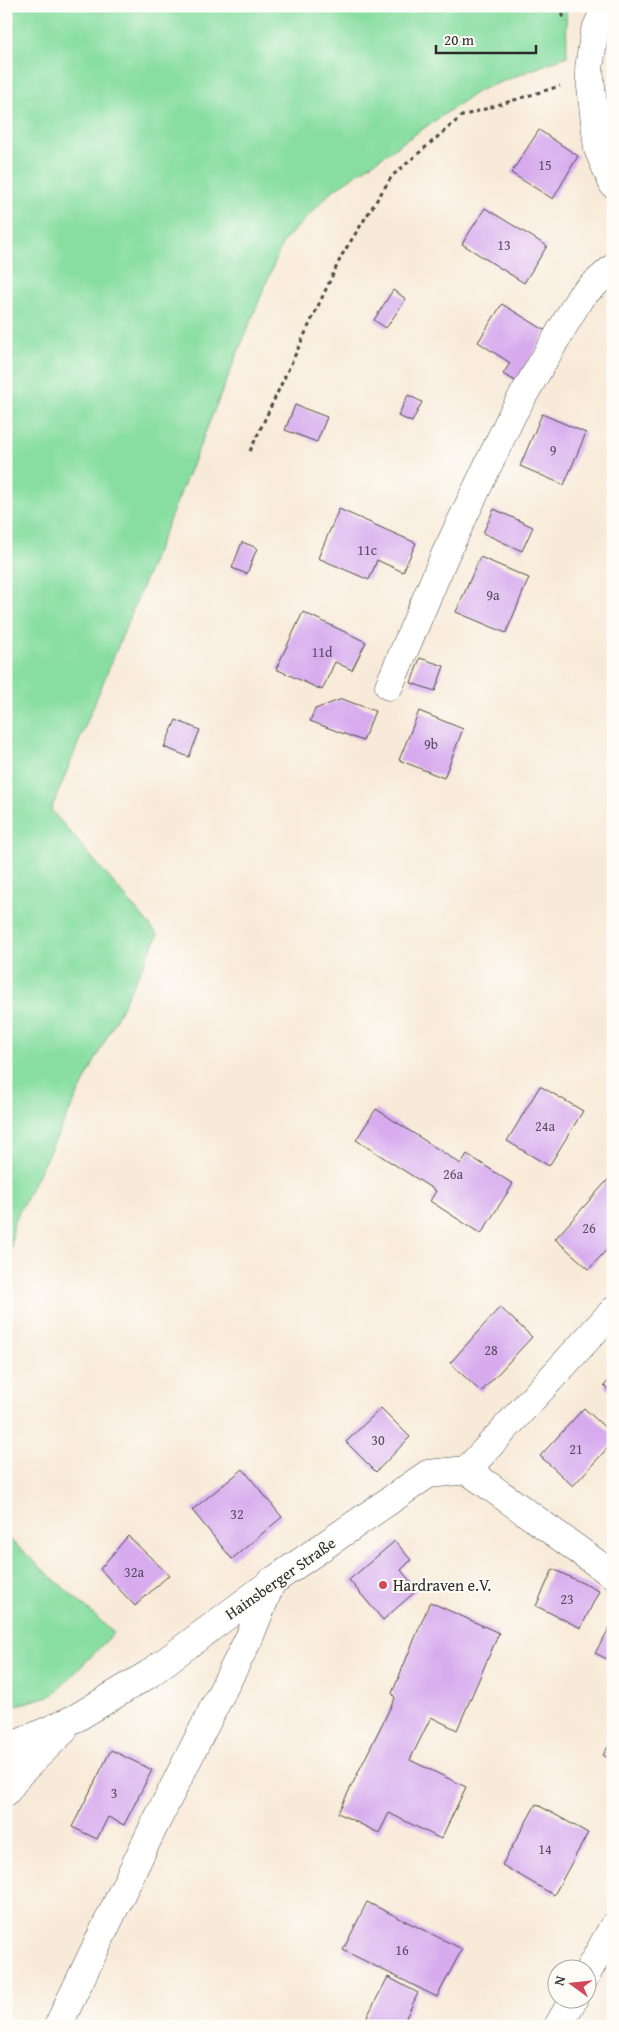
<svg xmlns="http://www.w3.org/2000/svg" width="619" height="2032" viewBox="0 0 619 2032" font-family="'Gentium Book Plus',serif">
<rect width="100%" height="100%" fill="#fdfcf7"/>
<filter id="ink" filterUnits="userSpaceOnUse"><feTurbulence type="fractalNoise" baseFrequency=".02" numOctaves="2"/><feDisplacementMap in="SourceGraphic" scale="10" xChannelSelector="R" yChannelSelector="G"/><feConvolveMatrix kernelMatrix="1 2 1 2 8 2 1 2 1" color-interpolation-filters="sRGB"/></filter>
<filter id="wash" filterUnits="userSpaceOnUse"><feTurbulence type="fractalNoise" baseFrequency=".0096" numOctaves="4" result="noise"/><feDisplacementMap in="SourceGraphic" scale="20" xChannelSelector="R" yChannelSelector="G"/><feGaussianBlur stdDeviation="1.12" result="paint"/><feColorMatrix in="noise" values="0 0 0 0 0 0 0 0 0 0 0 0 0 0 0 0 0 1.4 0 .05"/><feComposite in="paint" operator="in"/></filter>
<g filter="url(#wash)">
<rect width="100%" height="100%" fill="#f8ead8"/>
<!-- green -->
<path fill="#88dea1" stroke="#5a8466" d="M6,6H566L567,56L478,91L332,191L283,242L51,810L158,935L14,1222L6,1290Z
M6,1536L114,1633L53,1695L6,1708Z"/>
<g id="blocks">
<!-- building -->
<path fill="#d7abee" d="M613,26V51L601,44Z
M539,130L578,156L553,199L511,173Z
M485,208L547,246L524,283L462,244Z
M393,290L406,299L386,328L374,320Z
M502,304L546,331L517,382L503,374L510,363L478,342Z
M408,395L422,402L412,422L398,416Z
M295,405L327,417L317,442L285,430Z
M542,414L586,433L564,485L520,466Z
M339,509L416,543L403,572L377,560L369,580L318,558Z
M494,509L533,527L522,551L483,533Z
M242,542L257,548L247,574L232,568Z
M480,557L529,578L506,633L456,612Z
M303,612L366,642L352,670L335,662L322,690L276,669Z
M420,658L444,666L435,691L411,683Z
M342,699L375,711L363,741L310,721L315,709Z
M419,711L463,729L444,778L399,760Z
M176,720L200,730L189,757L164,747Z
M540,1086L583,1111L549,1166L507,1141Z
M376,1109L461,1164L467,1154L513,1184L481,1234L430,1201L436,1191L356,1140Z
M613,1174V1243L589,1269L555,1239Z
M500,1307L532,1337L481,1392L450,1363Z
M613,1376V1394L604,1386Z
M381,1408L410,1437L376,1472L346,1442Z
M584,1408L613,1435V1442L573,1486L540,1456Z
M243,1469L282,1517L232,1559L192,1510Z
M128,1536L169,1575L135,1606L100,1569Z
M395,1541L411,1560L401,1570L417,1590L383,1620L349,1580Z
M553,1569L599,1591L581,1628L536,1606Z
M430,1602L499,1633L457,1730L431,1717L410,1760L466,1787L441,1839L389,1813L379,1833L338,1813L395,1698L392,1693Z
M613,1622V1662L595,1653Z
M613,1739V1761L603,1755Z
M111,1750L152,1770L124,1825L108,1817L97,1839L72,1827Z
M536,1804L588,1833L554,1895L502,1865Z
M367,1902L462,1949L437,1997L343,1950Z
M388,1977L418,1993L402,2026H362Z"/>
</g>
</g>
<g filter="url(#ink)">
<use href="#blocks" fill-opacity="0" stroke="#4a4845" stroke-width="1"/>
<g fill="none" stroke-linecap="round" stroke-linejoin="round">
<!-- minor casing -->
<g stroke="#4a4845" stroke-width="29">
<path id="minor" d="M606,6L594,34L589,69L598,149L613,184
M389,686L445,555L513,413L581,296L613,268
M467,1470L613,1311
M6,1749L76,1718L149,1674L273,1581L428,1474L467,1470L613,1575
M6,1792L19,1774L63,1731
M586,1975L613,1927
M58,2026L151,1832L249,1638L272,1581
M558,2026L573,2000"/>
</g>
<!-- path -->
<path stroke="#4a4845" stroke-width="3" stroke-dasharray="4 4" stroke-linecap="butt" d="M560,6L565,22
M250,451L342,255L392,176L462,116L560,86"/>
<!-- minor -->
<use href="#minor" stroke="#fff" stroke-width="28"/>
</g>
</g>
<!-- markers -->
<circle fill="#d1495b" stroke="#fdfcf7" stroke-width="2" cx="383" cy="1585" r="5"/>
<g text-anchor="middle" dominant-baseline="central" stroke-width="4" stroke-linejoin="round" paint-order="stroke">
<!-- number labels -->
<g font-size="14" fill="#564b5c">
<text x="545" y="165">15</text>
<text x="504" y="245">13</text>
<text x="553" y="450">9</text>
<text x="367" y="550">11c</text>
<text x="493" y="595">9a</text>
<text x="322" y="652">11d</text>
<text x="431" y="744">9b</text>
<text x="545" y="1126">24a</text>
<text x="453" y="1174">26a</text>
<text x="589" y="1228">26</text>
<text x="491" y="1350">28</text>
<text x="378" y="1440">30</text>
<text x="576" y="1449">21</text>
<text x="237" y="1514">32</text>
<text x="134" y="1572">32a</text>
<text x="567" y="1599">23</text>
<text x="114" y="1793">3</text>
<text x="545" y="1849">14</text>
<text x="402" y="1950">16</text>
</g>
<!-- street labels -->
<g font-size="16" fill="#2b2b2b" stroke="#fdfcf7">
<text transform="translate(280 1578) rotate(-35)">Hainsberger Straße</text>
</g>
<!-- poi labels -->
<g font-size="16" fill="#2b2b2b" stroke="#fdfcf7" text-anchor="start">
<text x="393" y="1585">Hardraven e.V.</text>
</g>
</g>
<!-- margin -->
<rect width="619" height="2032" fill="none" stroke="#fdfcf7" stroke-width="25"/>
<!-- north arrow -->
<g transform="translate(572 1984) rotate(285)"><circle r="24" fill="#fdfcf7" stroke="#a9a8a5"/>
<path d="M0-4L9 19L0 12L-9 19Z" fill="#d1495b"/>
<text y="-8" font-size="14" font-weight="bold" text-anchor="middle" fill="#2b2b2b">N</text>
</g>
<!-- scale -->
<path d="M436 45v8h100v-8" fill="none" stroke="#2b2b2b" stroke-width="2.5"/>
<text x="444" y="45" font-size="15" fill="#2b2b2b" stroke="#fdfcf7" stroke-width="4" paint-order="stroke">20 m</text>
</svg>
